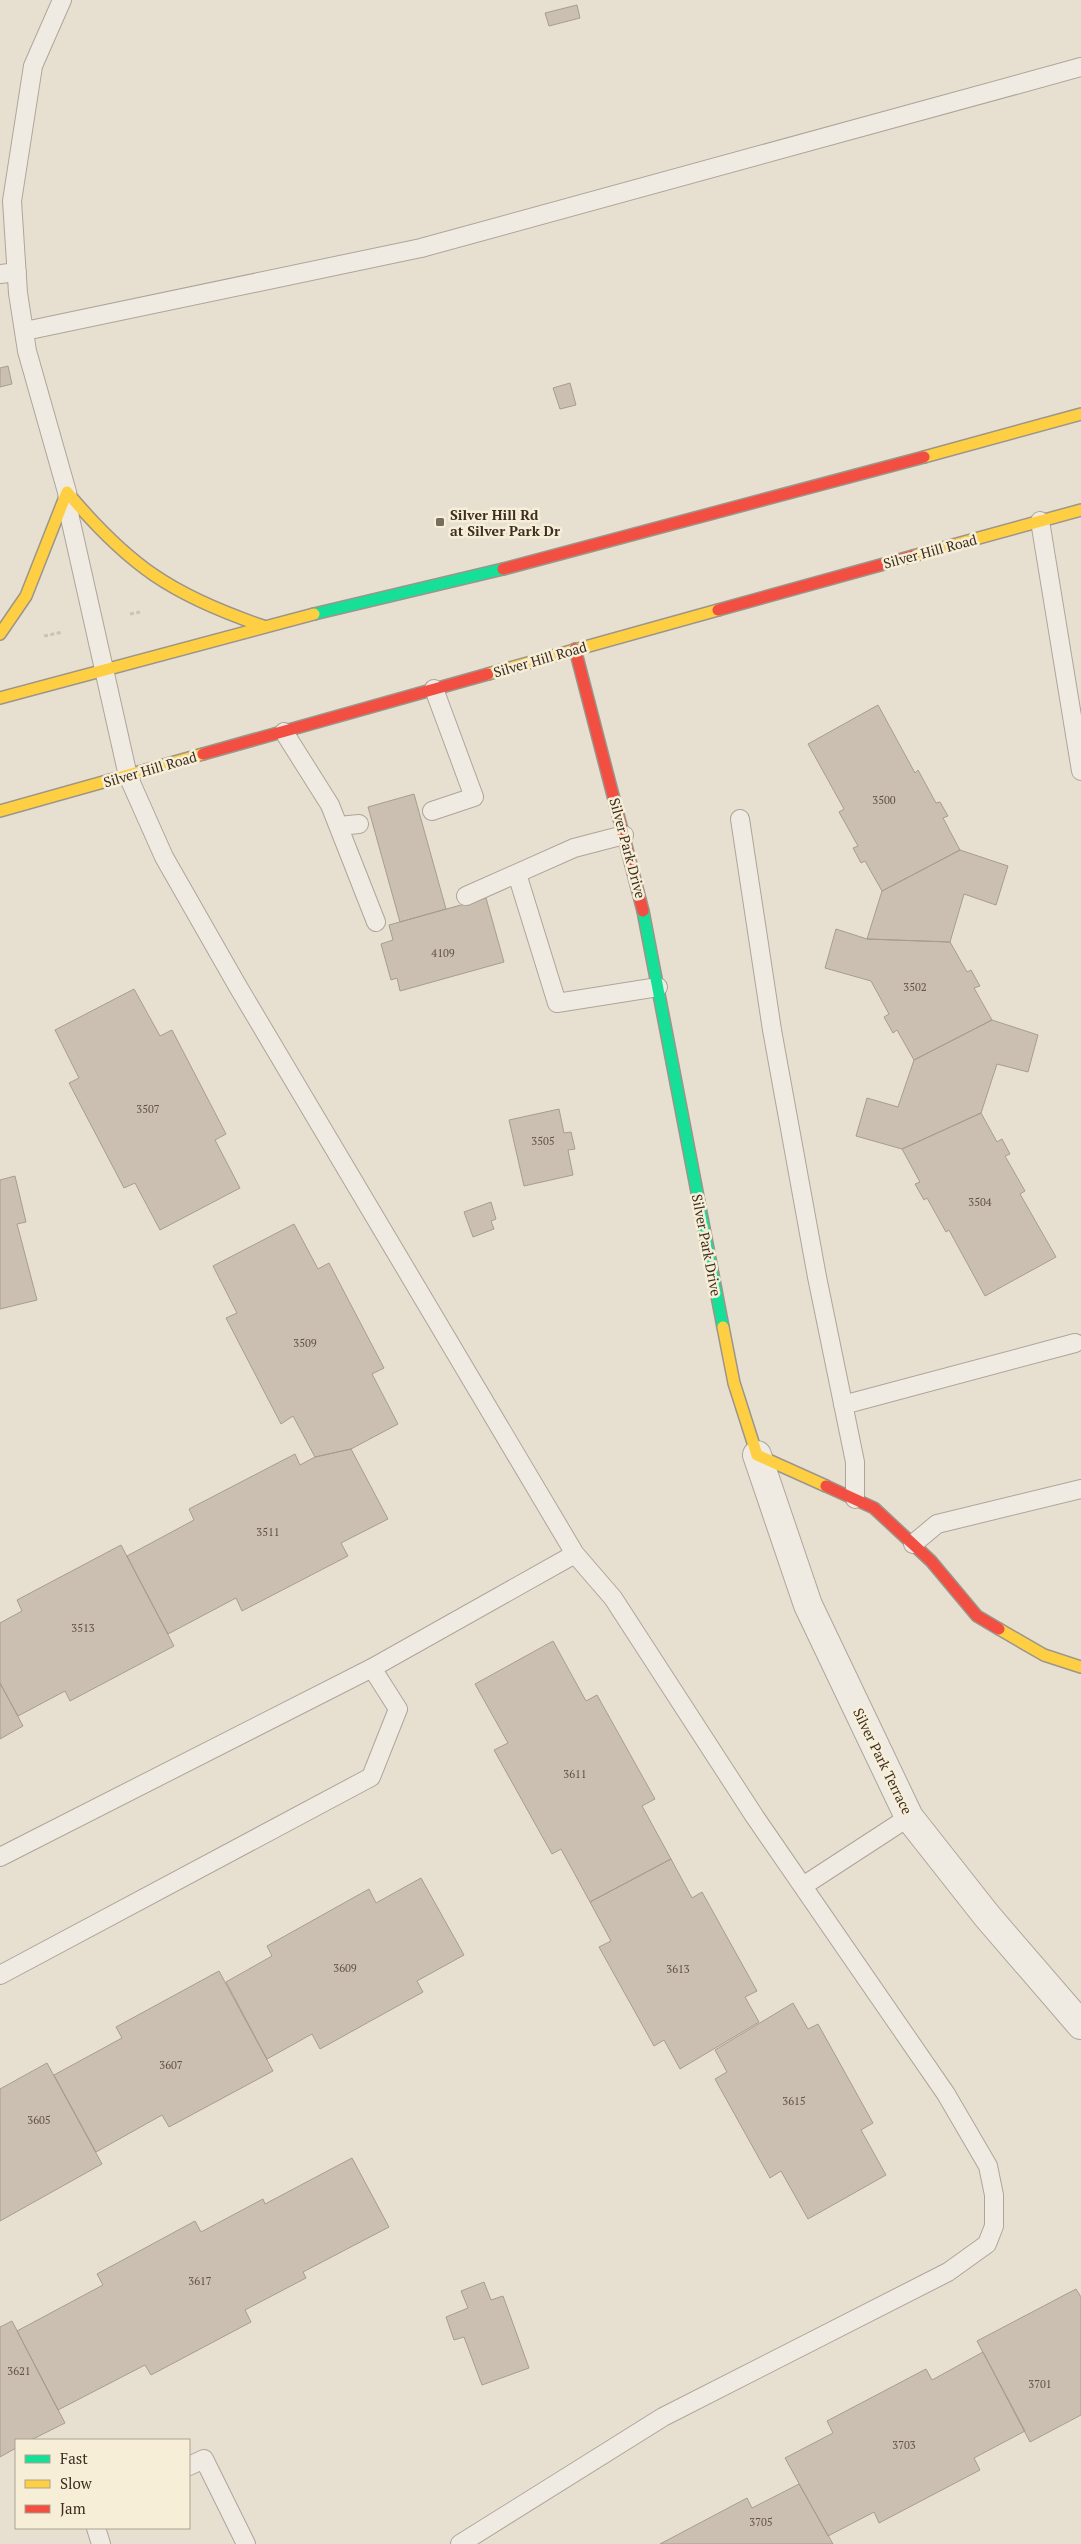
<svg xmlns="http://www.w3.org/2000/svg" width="1081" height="2544" viewBox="0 0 1081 2544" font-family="'PT Serif',serif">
<rect width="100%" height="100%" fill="#e7e0d1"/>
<!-- building -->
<path fill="#cbbfb2" stroke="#a89c90" d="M577,5L580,18L549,26L545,13Z
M8,366L12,384L0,387V368Z
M570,383L576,405L560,409L553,388Z
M878,705L915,773L918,770L936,803L940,802L948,816L943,818L960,850L882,891L865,861L861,863L853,848L858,846L839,812L844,809L808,744Z
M414,794L446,909L400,922L368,807Z
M960,850L1008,866L996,905L964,894L950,942L867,939L882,891Z
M486,898L504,962L400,991L397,978L391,980L381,944L393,940L389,925Z
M836,929L867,939L950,942L967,972L971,970L980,986L974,988L992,1020L914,1060L897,1030L893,1033L884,1017L889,1014L871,981L825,968Z
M134,989L160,1036L172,1030L226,1134L215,1140L240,1188L160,1230L135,1183L124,1188L69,1083L79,1078L55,1030Z
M992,1020L1038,1035L1028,1072L997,1064L981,1113L902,1149L856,1136L867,1098L898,1107L914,1060Z
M559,1109L564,1133L571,1132L575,1149L568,1150L573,1175L524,1186L509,1120Z
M981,1113L997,1142L1002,1139L1010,1154L1005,1156L1025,1191L1020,1194L1056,1257L985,1296L949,1230L946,1232L927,1198L924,1200L915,1184L920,1182L902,1149Z
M15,1176L26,1222L17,1224L37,1300L0,1309V1180Z
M491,1202L496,1219L491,1221L494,1229L473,1237L464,1212Z
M294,1224L318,1269L329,1263L384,1368L372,1374L398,1424L351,1449L315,1457L293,1416L281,1424L226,1318L237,1313L213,1266Z
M351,1449L388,1519L341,1543L348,1556L242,1611L236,1598L168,1634L127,1556L194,1520L189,1509L295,1454L300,1465L315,1457Z
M121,1545L174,1646L70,1701L65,1691L18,1716L0,1683V1623L22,1611L17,1600Z
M553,1641L586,1701L597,1695L655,1799L642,1806L671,1859L590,1902L561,1849L552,1854L494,1750L508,1743L475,1684Z
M0,1683L23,1726L0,1739Z
M671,1859L692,1898L702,1892L757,1991L745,1997L759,2022L680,2069L664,2040L654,2046L599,1947L611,1941L590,1902Z
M421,1878L464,1955L417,1981L423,1992L320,2049L312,2034L267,2059L226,1982L272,1956L267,1946L369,1889L376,1903Z
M219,1971L273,2071L169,2127L162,2115L96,2152L54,2075L122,2038L116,2027Z
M793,2003L808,2029L818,2024L873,2123L861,2130L886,2175L808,2219L781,2171L770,2178L715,2079L727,2072L715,2050Z
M47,2063L102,2164L0,2221V2089Z
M352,2158L389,2227L303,2272L306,2278L245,2310L251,2322L151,2375L145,2365L58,2410L17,2331L103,2285L97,2274L195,2221L201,2232L263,2199L265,2204Z
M484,2282L491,2300L503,2296L529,2368L482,2385L464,2337L454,2340L446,2317L468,2308L461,2291Z
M1076,2289L1081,2297V2415L1030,2442L977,2341Z
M12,2321L65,2423L31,2440H16V2448L0,2457V2327Z
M983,2352L1025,2431L974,2458L980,2470L879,2523L874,2512L828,2536L785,2458L833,2433L827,2421L926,2369L932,2380Z
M799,2484L833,2544H660L747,2498L752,2508Z"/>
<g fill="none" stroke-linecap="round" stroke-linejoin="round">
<!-- lane casing -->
<g stroke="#ada599" stroke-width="20">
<path id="lane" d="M62,0L33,66L12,201L18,293L27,351L67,492L70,518L128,776L164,857L237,985L575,1554L613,1598L755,1817L946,2094L988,2166L994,2195V2226L987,2244L948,2272L663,2417L460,2544
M0,274L17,272
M25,331L421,248L1081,67
M1040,521L1081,771
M284,732L330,805L376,922
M432,811L474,797L434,689
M740,819L772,1030L817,1277L855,1462V1499
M339,826L359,824
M517,874L557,1003L658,987
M466,896L574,848L624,835
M843,1405L1075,1343
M913,1544L937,1524L1081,1489
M0,1857L372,1668L575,1554
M803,1886L909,1817
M0,1975L371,1777L398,1709L372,1668
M189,2466L204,2459L246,2544
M96,2528L101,2544"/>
</g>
<!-- street casing -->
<g stroke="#ada599" stroke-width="30">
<path id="street" d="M757,1455L808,1605L909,1817L987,1916L1081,2025"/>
</g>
<!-- fast casing -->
<g stroke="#9c958a" stroke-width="14">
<path id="fast" d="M314,614L503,569
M643,911L723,1327"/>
</g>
<!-- slow casing -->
<g stroke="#9c958a" stroke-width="14">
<path id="slow" d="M924,457L1081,414
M67,492C129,566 172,595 263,626
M913,556L1081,510
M0,634L26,596L67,492
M488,674L718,610
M0,698L314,614
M0,811L203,754
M723,1327L734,1383L757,1455L826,1486
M999,1629L1044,1655L1081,1667"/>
</g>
<!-- jam casing -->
<g stroke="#9c958a" stroke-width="14">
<path id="jam" d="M503,569L924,457
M718,610L913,556
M575,649L643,911
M203,754L488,674
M826,1486L874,1508L931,1561L977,1616L999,1629"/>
</g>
<!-- path -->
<path stroke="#c8c2b9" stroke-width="3" stroke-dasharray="4 2.5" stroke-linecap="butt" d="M130,614L140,612
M44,636L63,632"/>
<!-- lane -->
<use href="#lane" stroke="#efebe3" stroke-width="18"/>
<!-- street -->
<use href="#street" stroke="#efebe3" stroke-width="28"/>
<!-- fast -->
<use href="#fast" stroke="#16e098" stroke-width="11"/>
<!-- slow -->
<use href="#slow" stroke="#ffcf43" stroke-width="11"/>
<!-- jam -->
<use href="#jam" stroke="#f24e42" stroke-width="11"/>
</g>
<!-- markers -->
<rect fill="#786c5e" stroke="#f7eed8" stroke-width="2" x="435" y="517" width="10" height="10" rx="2.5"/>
<g text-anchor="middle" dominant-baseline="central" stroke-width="5" stroke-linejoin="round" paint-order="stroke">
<!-- number labels -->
<g font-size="11" fill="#605244">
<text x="884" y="800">3500</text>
<text x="443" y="953">4109</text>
<text x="915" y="987">3502</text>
<text x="148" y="1109">3507</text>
<text x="543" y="1141">3505</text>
<text x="980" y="1202">3504</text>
<text x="305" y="1343">3509</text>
<text x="268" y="1532">3511</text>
<text x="83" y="1628">3513</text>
<text x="575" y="1774">3611</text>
<text x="345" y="1968">3609</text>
<text x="678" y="1969">3613</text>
<text x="171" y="2065">3607</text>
<text x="794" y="2101">3615</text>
<text x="39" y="2120">3605</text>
<text x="200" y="2281">3617</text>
<text x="19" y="2371">3621</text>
<text x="1040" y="2384">3701</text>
<text x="904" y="2445">3703</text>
<text x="761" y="2522">3705</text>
</g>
<!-- poi labels -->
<g font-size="14" font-weight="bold" fill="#3d2e20" stroke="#f7eed8" text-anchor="start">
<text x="450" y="514">Silver Hill Rd<tspan x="450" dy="16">at Silver Park Dr</tspan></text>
</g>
<!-- street labels -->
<g font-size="14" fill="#3d2e20" stroke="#f7eed8">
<text transform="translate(930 551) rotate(-15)">Silver Hill Road</text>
<text transform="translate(540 659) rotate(-16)">Silver Hill Road</text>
<text transform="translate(150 769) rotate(-16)">Silver Hill Road</text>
<text transform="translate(628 848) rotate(75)">Silver Park Drive</text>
<text transform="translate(707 1245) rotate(79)">Silver Park Drive</text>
<text transform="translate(883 1761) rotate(64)">Silver Park Terrace</text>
</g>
</g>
<!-- legend -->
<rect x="15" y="2439" width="175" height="90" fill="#f7eed8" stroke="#ada18e"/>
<rect x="25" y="2455" width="25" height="8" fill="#16e098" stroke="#ada18e"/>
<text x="60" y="2464" font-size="15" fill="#3d2e20">Fast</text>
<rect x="25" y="2480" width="25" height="8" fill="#ffcf43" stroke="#ada18e"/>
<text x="60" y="2489" font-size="15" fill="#3d2e20">Slow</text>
<rect x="25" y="2505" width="25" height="8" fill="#f24e42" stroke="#ada18e"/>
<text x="60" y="2514" font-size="15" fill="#3d2e20">Jam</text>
</svg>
